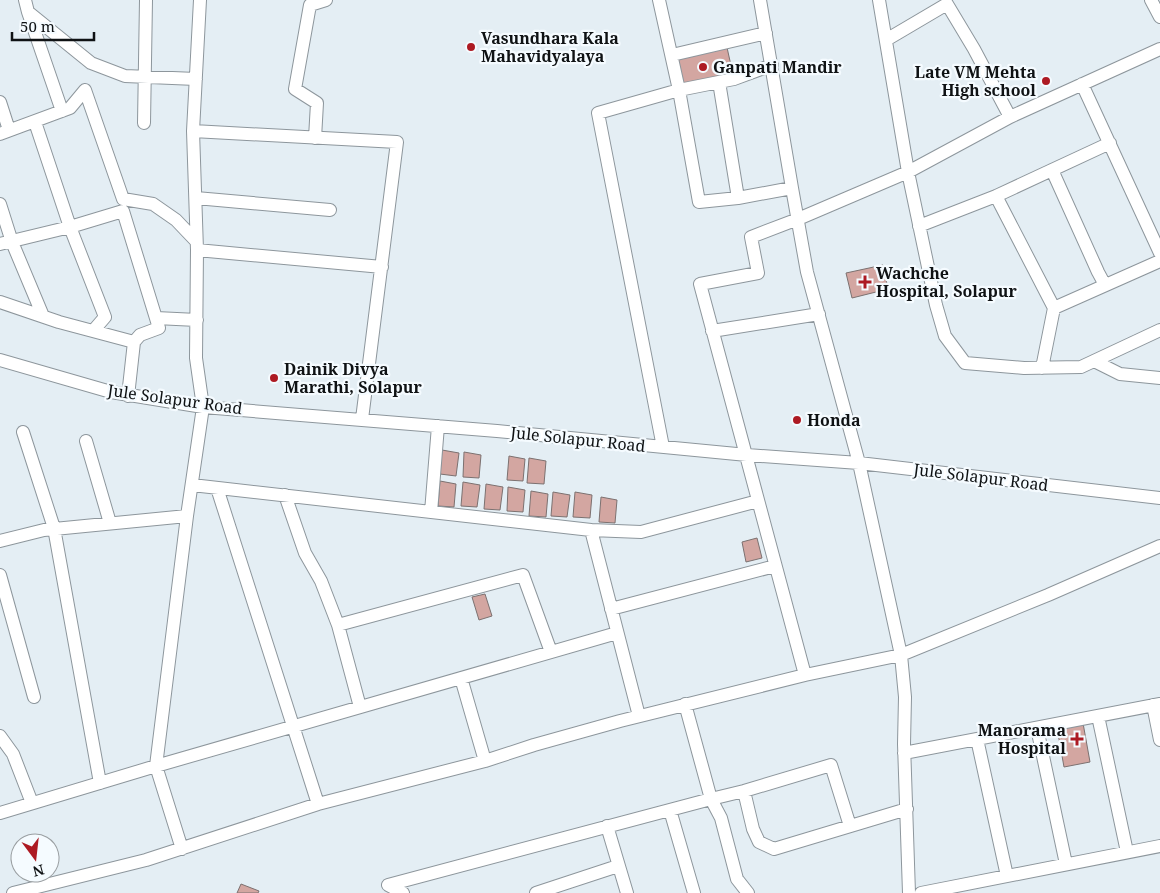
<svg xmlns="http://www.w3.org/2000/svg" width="1160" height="893" viewBox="0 0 1160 893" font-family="'Noto Serif',serif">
<rect width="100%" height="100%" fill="#e4eef4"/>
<!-- building -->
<path fill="#d3a6a1" stroke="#7c7170" d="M726,43L734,79L679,90L672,55Z
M883,265L888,289L852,298L846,273Z
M442,450L459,453L456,476L440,474Z
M464,452L481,455L479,478L463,477Z
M509,456L525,459L523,481L507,480Z
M529,458L546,461L544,484L527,483Z
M440,481L456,484L454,507L438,506Z
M463,482L480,485L477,507L461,506Z
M486,484L503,487L500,510L484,509Z
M508,487L525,490L523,512L507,511Z
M531,491L548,494L546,517L529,516Z
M553,492L570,495L567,517L551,516Z
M575,492L592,495L590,518L573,517Z
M601,497L617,500L615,523L599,522Z
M757,538L762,558L746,562L742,542Z
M485,594L492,616L479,620L472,597Z
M1083,723L1090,762L1064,767L1057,728Z
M241,884L259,891L258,893H237Z"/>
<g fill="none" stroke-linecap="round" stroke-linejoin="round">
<!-- minor casing -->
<g stroke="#8d969c" stroke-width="14">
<path id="minor" d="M25,0L28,12L91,63L125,76L196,79
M659,0L679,90L699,202L738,198L792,188
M760,0L792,188L807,272L859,463L901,655L905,697L904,744L909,893
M879,0L908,172L936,305L945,336L965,363L1024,368L1081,367L1160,330
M1151,0L1160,17
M28,12L62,111
M886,40L947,4L974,49L1010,117
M672,55L766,33
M719,82L738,198
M1082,84L1160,253
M0,102L9,130
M35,122L70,227L105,317L93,331
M144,123L146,0
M193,131L397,142L362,419
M0,134L70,108L85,90L123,199L153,204L176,220L196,241
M315,138L317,103L295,89L310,5L326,0
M1052,170L1098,272L1105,285
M996,196L1054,308L1042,368
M196,198L330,210
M0,204L12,242L43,316
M919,226L996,196L1110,143
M0,244L70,227L123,211L159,328L140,335L134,342
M197,250L382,267
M0,302L59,322L134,342L128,396
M1054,308L1160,261
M156,318L197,320
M712,331L819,314
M0,360L111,392L203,407L497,431L747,455L859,463L1160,498
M1094,361L1120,374L1160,378
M23,432L54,528L100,783
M86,441L110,523
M663,447L598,113L679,90L734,79L772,65
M192,485L591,530L639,716
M217,488L318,804
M285,495L305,553L321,581L338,625L360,707
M431,512L438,426
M591,530L641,532L758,501
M0,541L44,530L187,516
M0,575L34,697
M611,609L775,566
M338,625L523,575L551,652
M805,675L700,284L758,273L751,237L798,219L908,172L1010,117L1160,49
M461,678L485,761
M685,704L711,799L721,818L737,879L748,893
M1153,705L1160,740
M1098,716L1127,852
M1037,728L1066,864
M0,736L13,754L32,803
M977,739L1007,876
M904,753L1160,704
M744,791L753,829L759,842L774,849L907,809
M670,810L694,893
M0,813L156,766L617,633
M607,826L627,893
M182,849L156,766L187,516L203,407L196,358L197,250L193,131L200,0
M13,893L146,860L318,804L485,761L534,745L620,721L805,675L901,655L1048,595L1160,546
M403,893L388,885L711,799L744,791L831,765L850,826
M536,893L618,866
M921,893L1160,846"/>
</g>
<!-- minor -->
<use href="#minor" stroke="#fff" stroke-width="12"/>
</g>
<!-- markers -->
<g fill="#ad1a23" stroke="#f5fbff" stroke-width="2">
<circle cx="471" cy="47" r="5"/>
<circle cx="703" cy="67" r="5"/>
<circle cx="1046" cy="81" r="5"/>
<path d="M862.5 274.5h5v5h5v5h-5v5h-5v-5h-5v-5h5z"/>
<circle cx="274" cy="378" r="5"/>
<circle cx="797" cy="420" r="5"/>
<path d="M1074.5 731.5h5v5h5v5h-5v5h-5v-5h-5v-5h5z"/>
</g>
<g text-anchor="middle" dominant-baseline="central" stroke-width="4.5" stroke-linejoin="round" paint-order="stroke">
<!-- poi labels -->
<g font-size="16" font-weight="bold" fill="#0f1214" stroke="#f5fbff" text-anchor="start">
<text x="481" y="38">Vasundhara Kala<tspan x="481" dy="18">Mahavidyalaya</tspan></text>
<text x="713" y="67">Ganpati Mandir</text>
<text x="1036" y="72" text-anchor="end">Late VM Mehta<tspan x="1036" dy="18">High school</tspan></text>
<text x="876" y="273">Wachche<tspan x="876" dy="18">Hospital, Solapur</tspan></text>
<text x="284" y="369">Dainik Divya<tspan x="284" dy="18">Marathi, Solapur</tspan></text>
<text x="807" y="420">Honda</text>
<text x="1066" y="730" text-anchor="end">Manorama<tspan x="1066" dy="18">Hospital</tspan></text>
</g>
<!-- street labels -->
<g font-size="16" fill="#0f1214" stroke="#f5fbff">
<text transform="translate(175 399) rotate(8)">Jule Solapur Road</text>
<text transform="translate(578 439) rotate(6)">Jule Solapur Road</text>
<text transform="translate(981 477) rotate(7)">Jule Solapur Road</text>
</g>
</g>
<!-- north arrow -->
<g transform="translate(35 858) rotate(165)"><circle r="24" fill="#f5fbff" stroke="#999ea1"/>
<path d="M0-4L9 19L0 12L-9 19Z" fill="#ad1a23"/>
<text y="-8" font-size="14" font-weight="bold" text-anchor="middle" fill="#0f1214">N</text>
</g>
<!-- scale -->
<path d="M12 32v8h82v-8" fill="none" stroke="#0f1214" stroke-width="2.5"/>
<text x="20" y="32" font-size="15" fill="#0f1214" stroke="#f5fbff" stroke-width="4" paint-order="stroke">50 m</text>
</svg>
